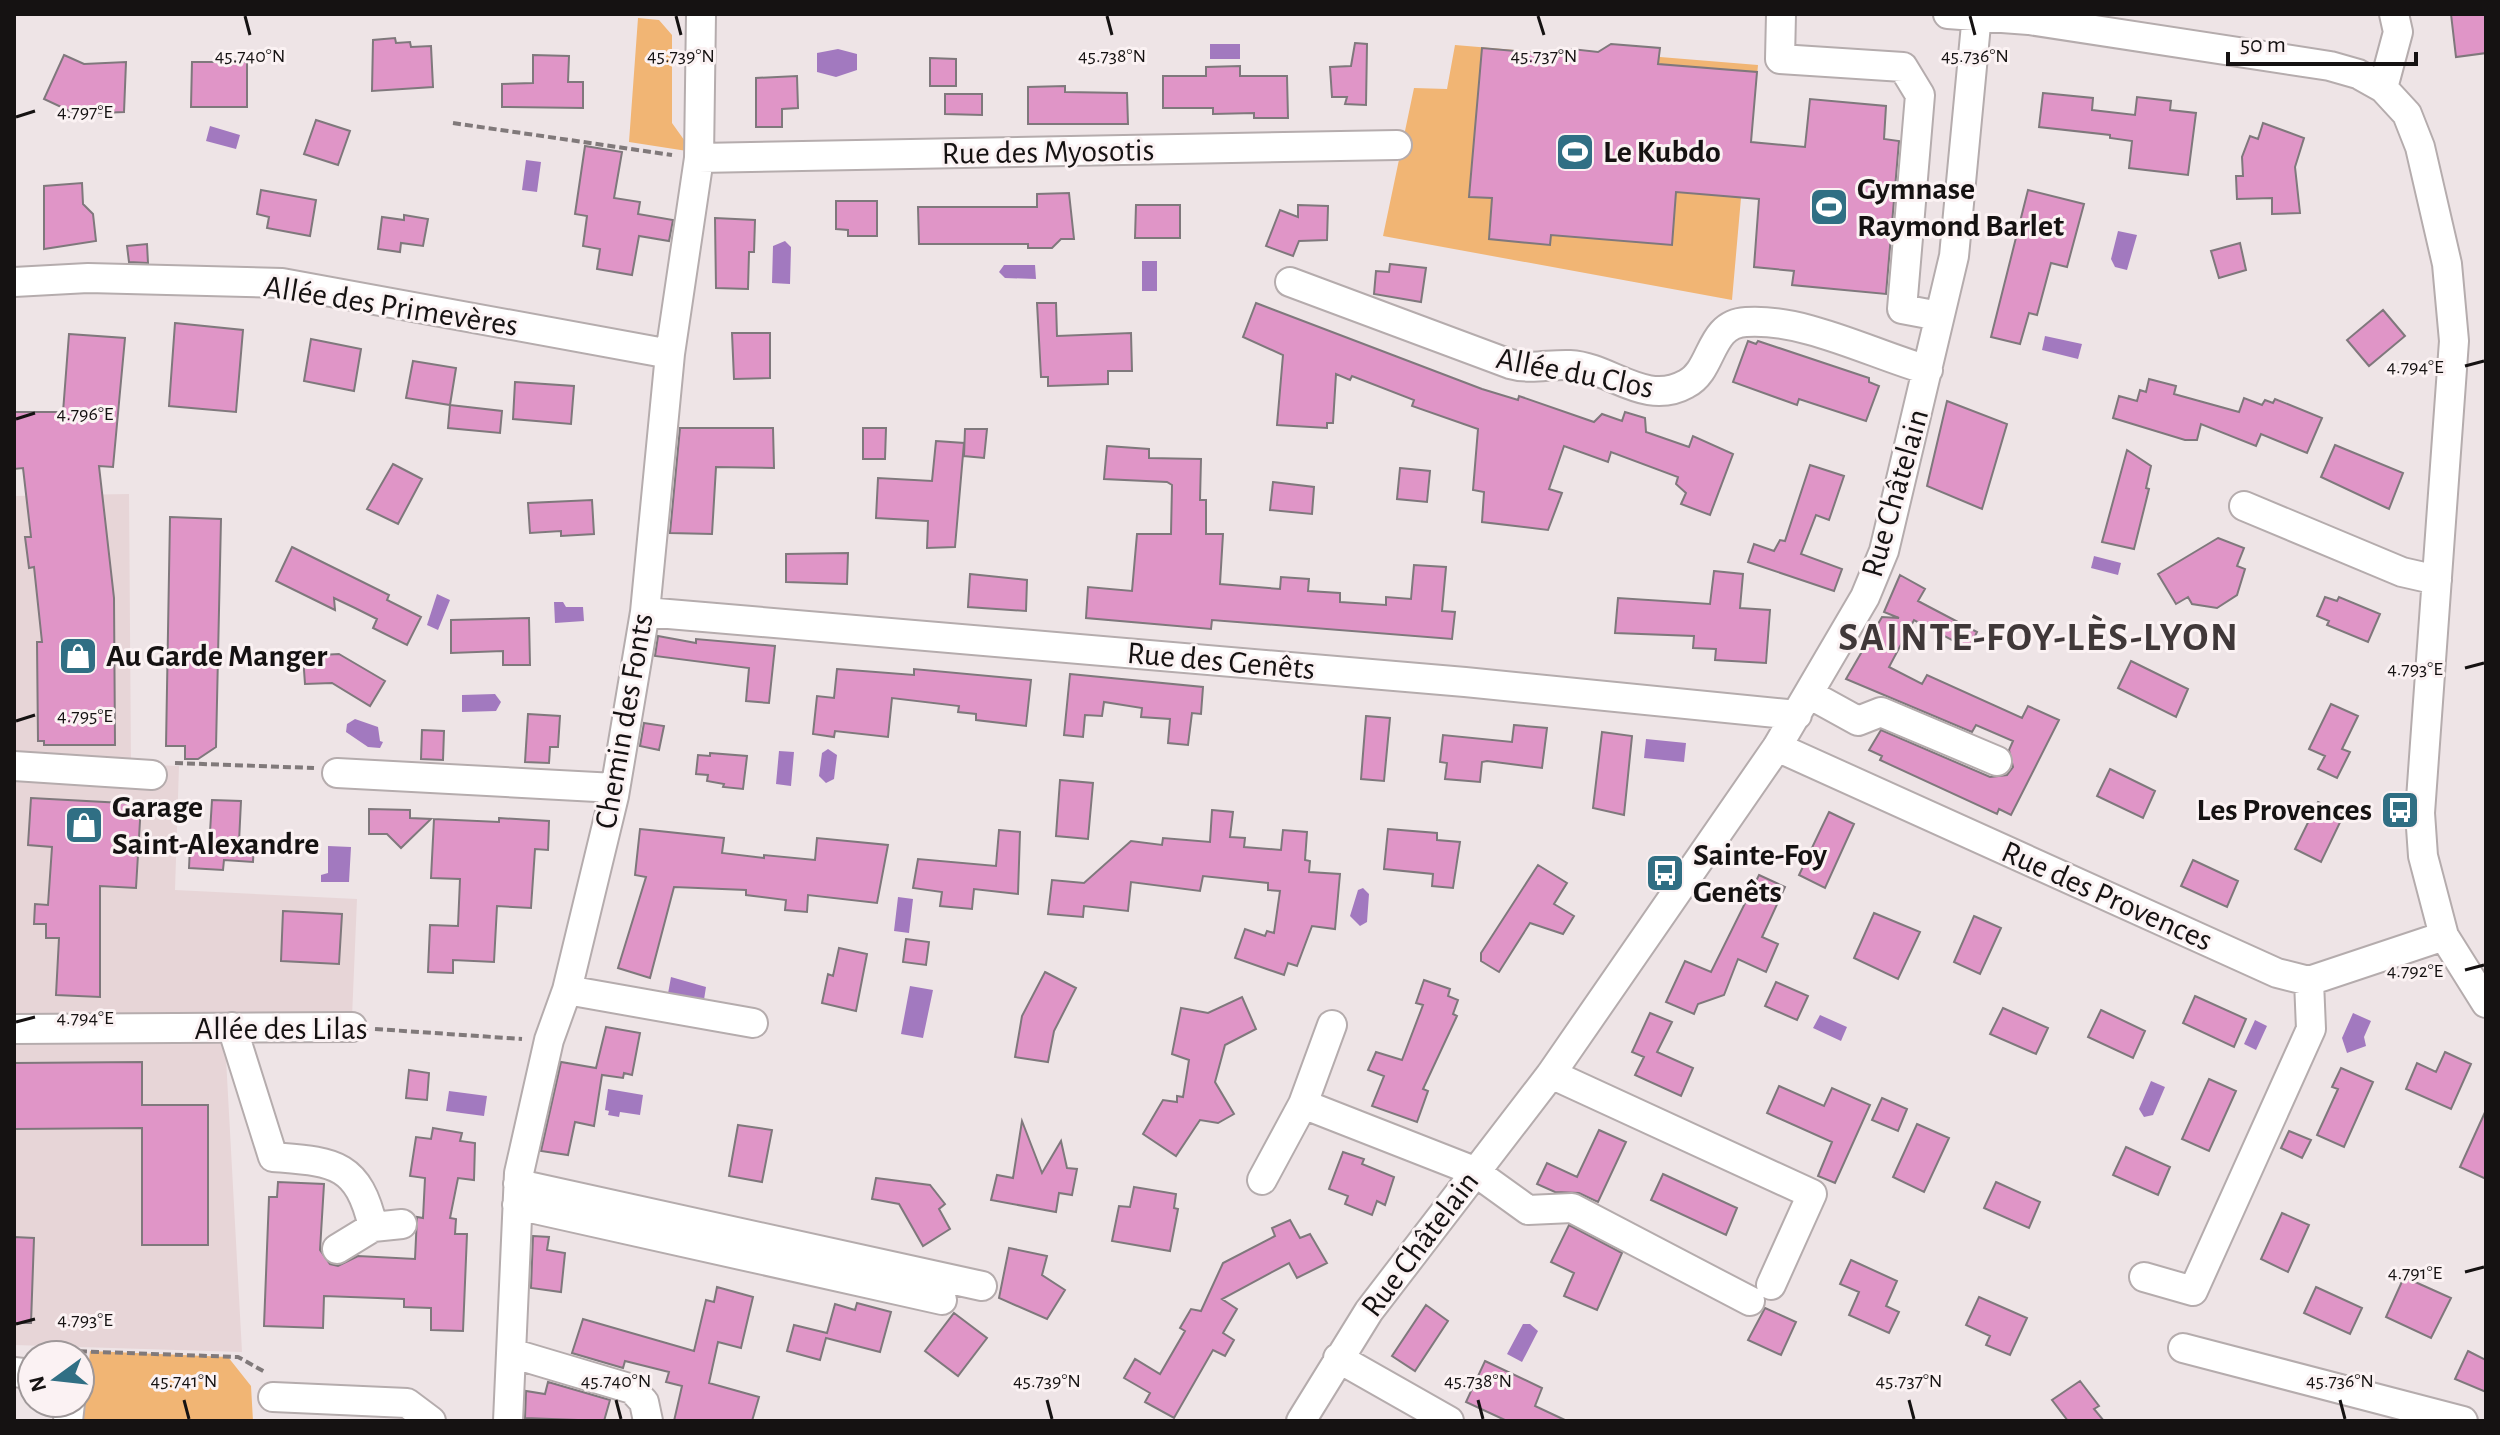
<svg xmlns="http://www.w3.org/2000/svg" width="2500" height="1435" viewBox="0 0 2500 1435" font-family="'Alegreya Sans',sans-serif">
<rect width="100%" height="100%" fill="#eee4e6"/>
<!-- built -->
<path fill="#e7d5d7" d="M129,494L131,764L179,766L175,890L357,899L351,1041L225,1040L242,1352L14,1345V496Z"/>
<!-- green -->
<path fill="#f1b574" d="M638,18L659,20L672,35V123L687,144V151L629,142Z
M1611,44L1660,48V57L1758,65L1746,198H1741L1732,300L1383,236L1414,88L1447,89L1455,45L1571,55L1572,49L1604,52L1610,58Z
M90,1351L228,1357L251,1386L253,1421H83Z"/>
<!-- water -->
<path fill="#a279bf" d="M1210,44H1240V59H1210Z
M838,49L857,54V70L836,77L817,72V53Z
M210,126L240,135L236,149L206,141Z
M526,160L541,162L537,192L522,190Z
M2118,231L2137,235L2127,270L2115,267L2111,259Z
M785,241L791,247L790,284L772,283L773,246Z
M1142,261H1157V291H1142Z
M1004,265H1035L1036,279L1005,278L999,272Z
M2045,336L2082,344L2078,359L2042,350Z
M2094,556L2121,563L2118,575L2091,568Z
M437,594L450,600L438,630L427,625Z
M554,602H563L566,607H583L584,621L555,623Z
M495,694L501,702L496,711L462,712V695Z
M355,719L378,727L380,741L383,742L380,748L368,747L346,732L347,724Z
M1646,739L1686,743L1684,762L1644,758Z
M828,749L837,755L834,779L826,783L819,776L822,753Z
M779,751L794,752L791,786L776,784Z
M328,846L351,847L349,882H321V875L328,873Z
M1363,888L1369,894L1367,922L1360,926L1350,916L1358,890Z
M898,897L913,899L909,933L894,931Z
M671,977L706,987L703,1006L667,999Z
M910,986L933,990L923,1038L901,1034Z
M2353,1013L2371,1021L2364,1037L2366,1046L2347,1053L2342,1038Z
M1820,1015L1847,1027L1841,1041L1813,1028Z
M2255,1020L2267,1026L2256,1050L2244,1044Z
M2151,1081L2165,1087L2153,1115L2144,1117L2139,1109Z
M608,1089L643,1095L640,1115L620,1112L619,1117L608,1115L609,1111L605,1110Z
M449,1091L487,1096L484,1116L446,1111Z
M1523,1324H1530L1538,1331L1522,1362L1507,1354Z"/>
<!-- building -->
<path fill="#e095c7" stroke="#7f787c" stroke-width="2" d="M2451,14H2486V53L2456,57Z
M395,38L396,43L410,42L411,47L431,46L433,87L372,91L373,40Z
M1355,43L1367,44L1366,105L1345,104L1347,97H1332L1330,67L1351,66Z
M1611,44L1660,48L1658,64L1757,72L1751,142L1805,147L1810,99L1886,106L1884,139L1899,141L1886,294L1792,285L1794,271L1754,267L1759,199L1676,192L1672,245L1551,235L1550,245L1489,239L1492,198L1469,197L1482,48L1572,56V49L1598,52Z
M64,55L84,64L126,62L124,112L76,114L44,99Z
M533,55L569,56L568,82H583V108L502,107V84L533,83Z
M930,58L956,59V86H930Z
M192,62H247V107H191Z
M1240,66V76H1287L1288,118H1254V113L1213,114V108H1163V76H1206V67Z
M797,76L798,108L782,109V127H756V78Z
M1065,86V92L1127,93L1128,124H1028V87Z
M2043,93L2093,98L2092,110L2135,115L2137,97L2171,101L2170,110L2196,113L2188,175L2129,168L2132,141L2110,138V135L2039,127Z
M945,94H982V115L945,114Z
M316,120L350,131L338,165L304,154Z
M2263,123L2304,138L2295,167L2300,213L2272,214V198L2237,199L2236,176H2243L2242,157L2250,136L2258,139Z
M585,146L622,152L614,198L640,202L638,214L673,220L669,241L639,236L632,275L597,269L600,249L583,246L587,216L575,214Z
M82,183L83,204L93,214L96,241L44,249V186Z
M261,190L316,200L310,236L267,228L269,217L257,214Z
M2028,190L2084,204L2067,267L2051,263L2037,315L2029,313L2020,344L1991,337Z
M1069,193L1074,239H1061L1052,248H1028V244H919L918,207H1037V194Z
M836,201H877V236H848V230L836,229Z
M1136,205H1180V238H1135Z
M1298,205L1328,206L1327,240L1299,241L1293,256L1266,246L1280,210L1298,217Z
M404,215L428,219L423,246L401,243L400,252L378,249L382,217L404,220Z
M715,218L755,220L754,252H749L748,289L716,288Z
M2240,243L2246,270L2219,278L2211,251Z
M147,244L148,263L129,262L127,246Z
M1390,264L1426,268L1421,302L1374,294L1376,271L1389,272Z
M1037,303H1056L1057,336L1131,333L1132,371H1108V384L1048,386V377H1041Z
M1256,303L1482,389L1518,400L1519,396L1594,422L1602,414L1622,421L1625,412L1645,418L1646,432L1689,447L1693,436L1733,454L1710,515L1681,504L1686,493L1676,484L1678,477L1611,452L1608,462L1564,446L1549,489L1562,493L1548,530L1482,522L1484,492L1473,490L1478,429L1412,406L1414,400L1352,376L1350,380L1336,374L1333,423H1327V428L1277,425L1283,355L1243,337Z
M2383,310L2405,336L2369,366L2347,340Z
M175,323L243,330L236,412L169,406Z
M732,333H770V378L734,379Z
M69,334L125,338L113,467L99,466L114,598L115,745H44V741H38L37,642H42L34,567L29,568L25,537H31L23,468L14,469V412H63Z
M311,339L361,349L354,391L304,381Z
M1748,341L1756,344L1758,341L1869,378V382L1879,386L1866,421L1799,399L1797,405L1733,382Z
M413,361L456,368L450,405L406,398Z
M2149,379L2176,386L2174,394L2239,412L2244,398L2262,405L2265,400L2273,403L2275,399L2322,418L2307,453L2261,434L2256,446L2201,424L2197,440H2185L2113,418L2119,396L2137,401L2140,390L2146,392Z
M515,382L574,386L571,424L513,419Z
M1947,401L2007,424L1982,509L1927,486Z
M450,405L502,411L500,433L448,428Z
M680,428H773L774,468L716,467L712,534L670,533Z
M863,428H886L885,459H863Z
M965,429H987L984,458L964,456Z
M936,441L964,443L955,547L927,548L928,521L876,518L878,478L932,481Z
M2335,445L2403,473L2389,509L2321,477Z
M1107,446L1149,449V458L1201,459L1200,500H1206V534H1223L1220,584L1280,589L1281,577L1309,579L1308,591L1340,593V602L1386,605V597L1411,599L1414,565L1446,567L1442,611L1455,612L1452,639L1212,620L1211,629L1086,618L1088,587L1132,591L1137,534H1171L1172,485L1167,482L1104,479Z
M2127,450L2151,466L2146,488L2149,489L2134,549L2102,542Z
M393,464L422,479L398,524L367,509Z
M1810,465L1844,476L1829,520L1816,515L1801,554L1842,569L1834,591L1748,562L1754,544L1774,551L1780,540L1785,541Z
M1400,468L1430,471L1427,502L1397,499Z
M1273,482L1314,487L1312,514L1270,510Z
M592,500L594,534L561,536V531L530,533L528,503Z
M170,517L221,519L216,747L198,759H185V746H166Z
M2218,538L2244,548L2237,566L2245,569L2237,595L2217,608L2192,604L2188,597L2176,604L2158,574Z
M292,547L389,595L387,600L421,617L407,645L373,628L377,619L355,608L334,598L335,610L276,581Z
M848,553L847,584L786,582V554Z
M1714,571L1743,574L1740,608L1770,610L1766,663L1715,660L1716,649L1693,648L1694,636L1615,633L1618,598L1710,604Z
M970,574L1027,580L1026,611L968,607Z
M1900,575L1925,589L1918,601L1977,632L1969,649L1914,620L1889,667L1922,684L1927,675L2022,718L2028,706L2059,720L2011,815L1999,809L1997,814L1880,760L1882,756L1869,750L1881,730L1990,777L2007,775L2013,767L2009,750L2013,741L1976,725L1972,732L1846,679L1882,617L1899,618L1884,612Z
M2325,597L2337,601L2339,597L2380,614L2368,642L2327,625L2329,621L2317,616Z
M529,618L530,665H503V651L451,653V620Z
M658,636L696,643V639L775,646L769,703L746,701L749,668L655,656Z
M339,654L385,681L370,706L332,683L305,684L303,656Z
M2131,661L2188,689L2176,717L2118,688Z
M837,669L914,675V669L1031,680L1026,726L976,720V714L958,712L959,706L892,698L888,737L835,731L834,737L813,734L817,696L834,698Z
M1070,674L1203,687L1201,714L1192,713L1188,745L1168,743L1170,719L1141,717L1142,708L1104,702L1102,716L1085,715L1083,737L1064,735Z
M2331,704L2358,716L2342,749L2350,752L2337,778L2318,769L2325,756L2309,749Z
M528,714L560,716L558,747H550L549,763L525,762Z
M1366,716L1390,718L1384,781L1361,779Z
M644,723L664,726L659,750L640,746Z
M1514,725L1547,728L1542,768L1487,761L1482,762L1480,782L1445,779L1447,763L1440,762L1443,735L1512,742Z
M422,730L444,731L443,760L421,759Z
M1602,732L1632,736L1624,815L1593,808Z
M710,753L747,756L743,789L723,787L724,784L707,781L708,775L696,774L698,755L710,756Z
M2110,769L2155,791L2143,818L2097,796Z
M1060,780L1093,783L1088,839L1056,836Z
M31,798L141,804L136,888L100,886V997L56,995L59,938H46V924H34L35,904L48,905L52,847L28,845Z
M212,800L241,801L239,842L254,843L253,862L224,860L223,870L189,868L190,847L209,848Z
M2318,802L2344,814L2321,862L2295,849Z
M369,809L410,810V818L431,819L401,848L387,834H369Z
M1212,810L1233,812L1230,837L1245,838L1244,847L1281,850L1283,830L1307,832L1305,860L1310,861L1309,872L1340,874L1335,929L1312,926L1297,966L1288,963L1284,975L1235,958L1245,929L1265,936L1267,931L1274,933L1280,891L1268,890V883L1203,876L1200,891L1131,882L1128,911L1084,906L1083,917L1048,914L1052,880L1084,883L1131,841L1162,845L1163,838L1210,842Z
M1829,812L1854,824L1825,888L1799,875Z
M499,818L549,821L548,850L535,849L531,908L497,906L494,962L453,960V973L428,972L430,925L458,926L460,879L431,878L434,819L499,822Z
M640,829L724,838L722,853L764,858V855L815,860L817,838L888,845L877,903L808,895L807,912L785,910L786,900L746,895V890L674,887L650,978L618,968L646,877L635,875Z
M1388,829L1437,833V840L1460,842L1453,888L1432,886L1433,874L1384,869Z
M999,830L1020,832L1018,894L974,889L972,909L940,906L942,892L913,888L918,859L996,866Z
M2193,860L2238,881L2227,907L2181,886Z
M1538,865L1567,883L1554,904L1574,916L1563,934L1530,923L1499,972L1481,961V953Z
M1759,875L1785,887L1762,937L1778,944L1766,972L1738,959L1724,995L1698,1004L1694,1014L1666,1002L1685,961L1711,972Z
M283,911L342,914L339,964L281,961Z
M1874,913L1920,932L1898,979L1854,958Z
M1974,916L2001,928L1980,974L1954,962Z
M906,939L929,942L926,965L903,962Z
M839,948L867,954L856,1011L822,1003L828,974L833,976Z
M1045,972L1076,988L1054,1031L1048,1062L1015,1057L1022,1016Z
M1424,980L1450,989L1448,996L1458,1000L1453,1014L1457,1016L1423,1089L1428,1091L1417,1122L1372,1106L1384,1076L1368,1070L1376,1052L1402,1060L1423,1005L1416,1003Z
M1776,982L1808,996L1797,1020L1765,1006Z
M2195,996L2246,1019L2234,1047L2183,1023Z
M1242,997L1256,1029L1225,1045L1215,1082L1234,1114L1218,1123L1200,1120L1176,1156L1143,1134L1163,1100L1177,1102V1096L1183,1097L1189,1060L1172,1054L1181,1008L1208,1013Z
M2003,1008L2048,1028L2036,1054L1990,1034Z
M2101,1010L2145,1031L2133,1058L2088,1037Z
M1650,1013L1672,1022L1657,1052L1693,1068L1681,1096L1635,1075L1644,1057L1632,1052Z
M606,1027L640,1033L632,1075L624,1073L623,1078L602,1075L594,1126L575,1122L568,1155L541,1151L561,1062L596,1068Z
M2445,1052L2471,1064L2451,1109L2406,1089L2417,1063L2436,1072Z
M142,1062V1105H208V1245H142V1128L14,1129V1063Z
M2341,1068L2373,1082L2344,1147L2317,1135L2338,1089L2332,1087Z
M409,1070L429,1073L427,1100L406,1098Z
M2209,1079L2236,1091L2209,1151L2182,1139Z
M1779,1086L1824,1106L1832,1088L1870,1105L1835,1183L1818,1176L1832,1142L1767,1113Z
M1882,1098L1907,1109L1898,1131L1872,1120Z
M2486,1110V1179L2460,1167Z
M1022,1121L1042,1173L1061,1141L1067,1168L1077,1169L1072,1195L1059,1193L1056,1212L991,1200L997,1175L1013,1178Z
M1917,1124L1949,1138L1924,1192L1893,1177Z
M738,1125L772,1130L762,1182L729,1176Z
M433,1128L462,1133L460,1141L475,1143L474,1180L458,1178L450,1218L456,1219L455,1234H467L463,1331L431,1330V1308L404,1307V1299L324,1296L323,1328L264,1326L269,1197H277L278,1182L324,1184L320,1250L330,1264L338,1266L358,1256L415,1259L417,1217L423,1218L425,1178L410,1176L416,1137L431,1139Z
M1599,1130L1626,1142L1598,1202L1579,1193L1555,1192L1537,1184L1547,1163L1577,1177Z
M2289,1131L2311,1140L2302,1158L2281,1148Z
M2126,1147L2170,1167L2158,1195L2113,1175Z
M1343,1152L1364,1159L1362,1164L1394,1177L1385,1205L1377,1201L1372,1215L1345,1204L1348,1196L1329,1189Z
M1663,1174L1737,1208L1726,1235L1651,1200Z
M876,1178L930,1185L945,1204L939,1209L950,1229L923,1246L899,1204L872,1199Z
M1996,1182L2040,1202L2029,1228L1984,1208Z
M1134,1187L1176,1194L1174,1208L1178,1209L1170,1251L1112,1241L1119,1206L1130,1207Z
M2282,1213L2309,1225L2288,1272L2261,1259Z
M1290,1220L1300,1238L1310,1234L1327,1263L1297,1278L1289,1263L1222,1299L1237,1309L1223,1333L1234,1340L1225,1356L1213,1350L1174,1418L1145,1402L1150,1393L1124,1378L1135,1359L1160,1374L1185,1331L1180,1328L1191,1309L1201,1311L1223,1263L1275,1236L1272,1228Z
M1569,1225L1622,1253L1597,1310L1564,1296L1574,1273L1551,1262Z
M533,1236L549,1237L547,1250L565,1253L561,1292L531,1288Z
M14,1237L34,1238L31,1323H14Z
M1009,1248L1047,1256L1042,1275L1065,1290L1047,1319L999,1298Z
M1851,1260L1897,1281L1886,1306L1899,1312L1889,1333L1849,1315L1859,1292L1840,1284Z
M2404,1277L2451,1298L2431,1338L2386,1317Z
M717,1287L753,1297L741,1348L718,1342L709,1383L759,1397L752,1421H674L682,1386L666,1382L669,1372L625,1361L623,1368L572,1353L583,1319L694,1351L706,1300L714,1302Z
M2316,1287L2362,1308L2350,1334L2304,1313Z
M1979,1297L2027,1318L2010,1355L1986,1345L1990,1336L1966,1325Z
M857,1303L891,1312L880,1352L826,1338L820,1360L787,1351L794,1325L827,1333L835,1304L855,1310Z
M1426,1305L1448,1321L1415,1371L1392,1356Z
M1765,1308L1796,1322L1781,1355L1748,1340Z
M954,1313L987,1338L958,1376L925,1351Z
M2468,1351L2486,1360V1392L2455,1379Z
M1485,1361L1542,1388L1535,1406L1567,1421H1507L1466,1402Z
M2080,1381L2099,1406L2094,1409L2104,1421H2068L2052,1400Z
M548,1382L610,1400L604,1421L525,1418L526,1391L545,1394Z"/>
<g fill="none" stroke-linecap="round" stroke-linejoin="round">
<!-- minor casing -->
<g stroke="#b5acad" stroke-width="32">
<path id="minor" d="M1781,14L1780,59L1903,67L1920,95L1902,309L1939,316
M1948,14L2029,20L2330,66L2358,74L2383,88L2407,114L2420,147L2447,264L2454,341L2420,813L2423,856L2444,936L2486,1003
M2383,88L2398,32L2394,14
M699,158L1397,145
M14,282L88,278L282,283L670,354
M1290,282L1510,364C1531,370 1549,364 1570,365C1610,367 1645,407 1686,384C1714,370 1708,324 1746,322C1804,318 1872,354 1928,370
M2244,506L2402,572L2437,580
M645,612L1465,682L1797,715
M1809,694L1858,721L1881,712L1997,761
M1777,747L2277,973L2309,981L2444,936
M14,766L152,775
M337,773L615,788
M567,990L753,1023
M232,1027L273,1157C332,1162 358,1161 373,1227L402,1224
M14,1029L352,1027
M1551,1074L1812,1194L1771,1285
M1303,1104L1474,1171L1528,1210L1572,1208L1750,1301
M1262,1180L1303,1104L1332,1025
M518,1184L982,1286
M517,1205L942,1300
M337,1249L373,1227
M2144,1277L2193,1291L2311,1029L2309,981
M2183,1348L2463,1421
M511,1353L632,1389L644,1402L648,1421
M1338,1358L1449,1421
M14,1372L32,1374
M273,1397L407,1403L431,1421
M68,1421L70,1403
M508,1421L519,1173L549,1040L567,990L614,796L645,612L670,354L699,158L701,14
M1301,1421L1369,1311L1551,1074L1777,747L1865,597L1884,551L1954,256L1977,14"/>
</g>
<!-- path -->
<path stroke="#80797a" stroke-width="4" stroke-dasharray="8 4" stroke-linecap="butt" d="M453,123L672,155
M175,763L314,768
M375,1029L522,1039
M43,1350L238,1357L265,1372"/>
<!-- minor -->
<use href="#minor" stroke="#fff" stroke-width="28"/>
</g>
<!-- ticks -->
<path fill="none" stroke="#151212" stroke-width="3" d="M245,16L250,35M676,16L681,35M1107,16L1112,35M1538,16L1544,35M1970,16L1975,35M16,117L35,111M2465,366L2484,361M16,419L35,413M2465,668L2484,663M16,721L35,715M2465,970L2484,965M16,1022L35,1017M2465,1272L2484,1267M16,1324L35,1319M184,1400L189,1419M616,1400L621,1419M1047,1400L1052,1419M1478,1400L1483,1419M1909,1400L1914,1419M2340,1400L2345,1419"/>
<!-- icons -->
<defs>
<g id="stadium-square" transform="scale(2)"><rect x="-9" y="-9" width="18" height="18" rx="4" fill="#306f84" stroke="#fbf2f3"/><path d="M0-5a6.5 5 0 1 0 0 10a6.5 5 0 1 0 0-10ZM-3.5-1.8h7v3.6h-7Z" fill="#fff"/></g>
<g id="shop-square" transform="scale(2)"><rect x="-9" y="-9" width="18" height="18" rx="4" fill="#306f84" stroke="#fbf2f3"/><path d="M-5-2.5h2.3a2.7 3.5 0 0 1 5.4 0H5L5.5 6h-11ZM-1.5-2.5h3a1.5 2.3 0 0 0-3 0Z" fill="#fff"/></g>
<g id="bus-square" transform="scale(2)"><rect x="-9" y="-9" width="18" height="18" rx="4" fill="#306f84" stroke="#fbf2f3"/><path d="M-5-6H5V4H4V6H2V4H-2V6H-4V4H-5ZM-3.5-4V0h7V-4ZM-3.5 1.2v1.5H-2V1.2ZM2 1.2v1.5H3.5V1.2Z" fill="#fff"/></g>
</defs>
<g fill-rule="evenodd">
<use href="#stadium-square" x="1575" y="152"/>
<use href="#stadium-square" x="1829" y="207"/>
<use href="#shop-square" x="78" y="656"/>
<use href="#bus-square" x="2400" y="810"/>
<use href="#shop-square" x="84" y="825"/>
<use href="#bus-square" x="1665" y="873"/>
</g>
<g text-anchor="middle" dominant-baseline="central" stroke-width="6" stroke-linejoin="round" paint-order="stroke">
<!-- street labels -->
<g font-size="32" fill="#151212" stroke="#fbf2f3">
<text transform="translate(1048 152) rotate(-1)">Rue des Myosotis</text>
<text transform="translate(391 306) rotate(9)">Allée des Primevères</text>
<text transform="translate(1575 373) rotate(11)">Allée du Clos</text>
<text transform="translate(1895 493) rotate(-74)">Rue Châtelain</text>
<text transform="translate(1221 661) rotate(5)">Rue des Genêts</text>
<text transform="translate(624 721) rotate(-80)">Chemin des Fonts</text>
<text transform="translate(2107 896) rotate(24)">Rue des Provences</text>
<text x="281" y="1029">Allée des Lilas</text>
<text transform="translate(1420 1244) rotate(-53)">Rue Châtelain</text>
</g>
<!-- poi labels -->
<g font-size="32" font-weight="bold" fill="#151212" stroke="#fbf2f3" text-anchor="start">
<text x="1603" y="152">Le Kubdo</text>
<text x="1857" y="189">Gymnase<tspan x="1857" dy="37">Raymond Barlet</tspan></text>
<text x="106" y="656">Au Garde Manger</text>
<text x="112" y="807">Garage<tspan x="112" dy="37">Saint-Alexandre</tspan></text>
<text x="2372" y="810" text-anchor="end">Les Provences</text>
<text x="1693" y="855">Sainte-Foy<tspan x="1693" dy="37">Genêts</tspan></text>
</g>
<!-- district labels -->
<g font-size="40" font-weight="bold" letter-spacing="2" fill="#403839" stroke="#fbf2f3">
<text x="2039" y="638">SAINTE-FOY-LÈS-LYON</text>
</g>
</g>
<g font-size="20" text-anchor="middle" fill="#151212" stroke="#fbf2f3" stroke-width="6" stroke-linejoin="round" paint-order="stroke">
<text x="250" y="62">45.740°N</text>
<text x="681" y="62">45.739°N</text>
<text x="1112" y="62">45.738°N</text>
<text x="1544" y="62">45.737°N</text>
<text x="1975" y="62">45.736°N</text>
<text x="85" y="118">4.797°E</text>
<text x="2415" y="373">4.794°E</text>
<text x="85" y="420">4.796°E</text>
<text x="2415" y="675">4.793°E</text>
<text x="85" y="722">4.795°E</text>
<text x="2415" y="977">4.792°E</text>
<text x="85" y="1024">4.794°E</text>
<text x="2415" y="1279">4.791°E</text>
<text x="85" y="1326">4.793°E</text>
<text x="184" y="1387">45.741°N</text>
<text x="616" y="1387">45.740°N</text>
<text x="1047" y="1387">45.739°N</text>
<text x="1478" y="1387">45.738°N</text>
<text x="1909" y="1387">45.737°N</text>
<text x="2340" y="1387">45.736°N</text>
</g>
<!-- border -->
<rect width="2500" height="1435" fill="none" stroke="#151212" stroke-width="32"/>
<!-- north arrow -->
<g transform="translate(56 1379) rotate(255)"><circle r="38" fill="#fbf2f3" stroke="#9f9899" stroke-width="2"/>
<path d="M0-6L14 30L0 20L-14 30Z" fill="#306f84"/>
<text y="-12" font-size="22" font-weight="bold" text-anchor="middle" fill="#151212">N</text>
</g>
<!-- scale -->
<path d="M2228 52v12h188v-12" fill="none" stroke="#151212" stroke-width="4"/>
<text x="2240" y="52" font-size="24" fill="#151212" stroke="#fbf2f3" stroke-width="6" paint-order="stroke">50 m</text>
</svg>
